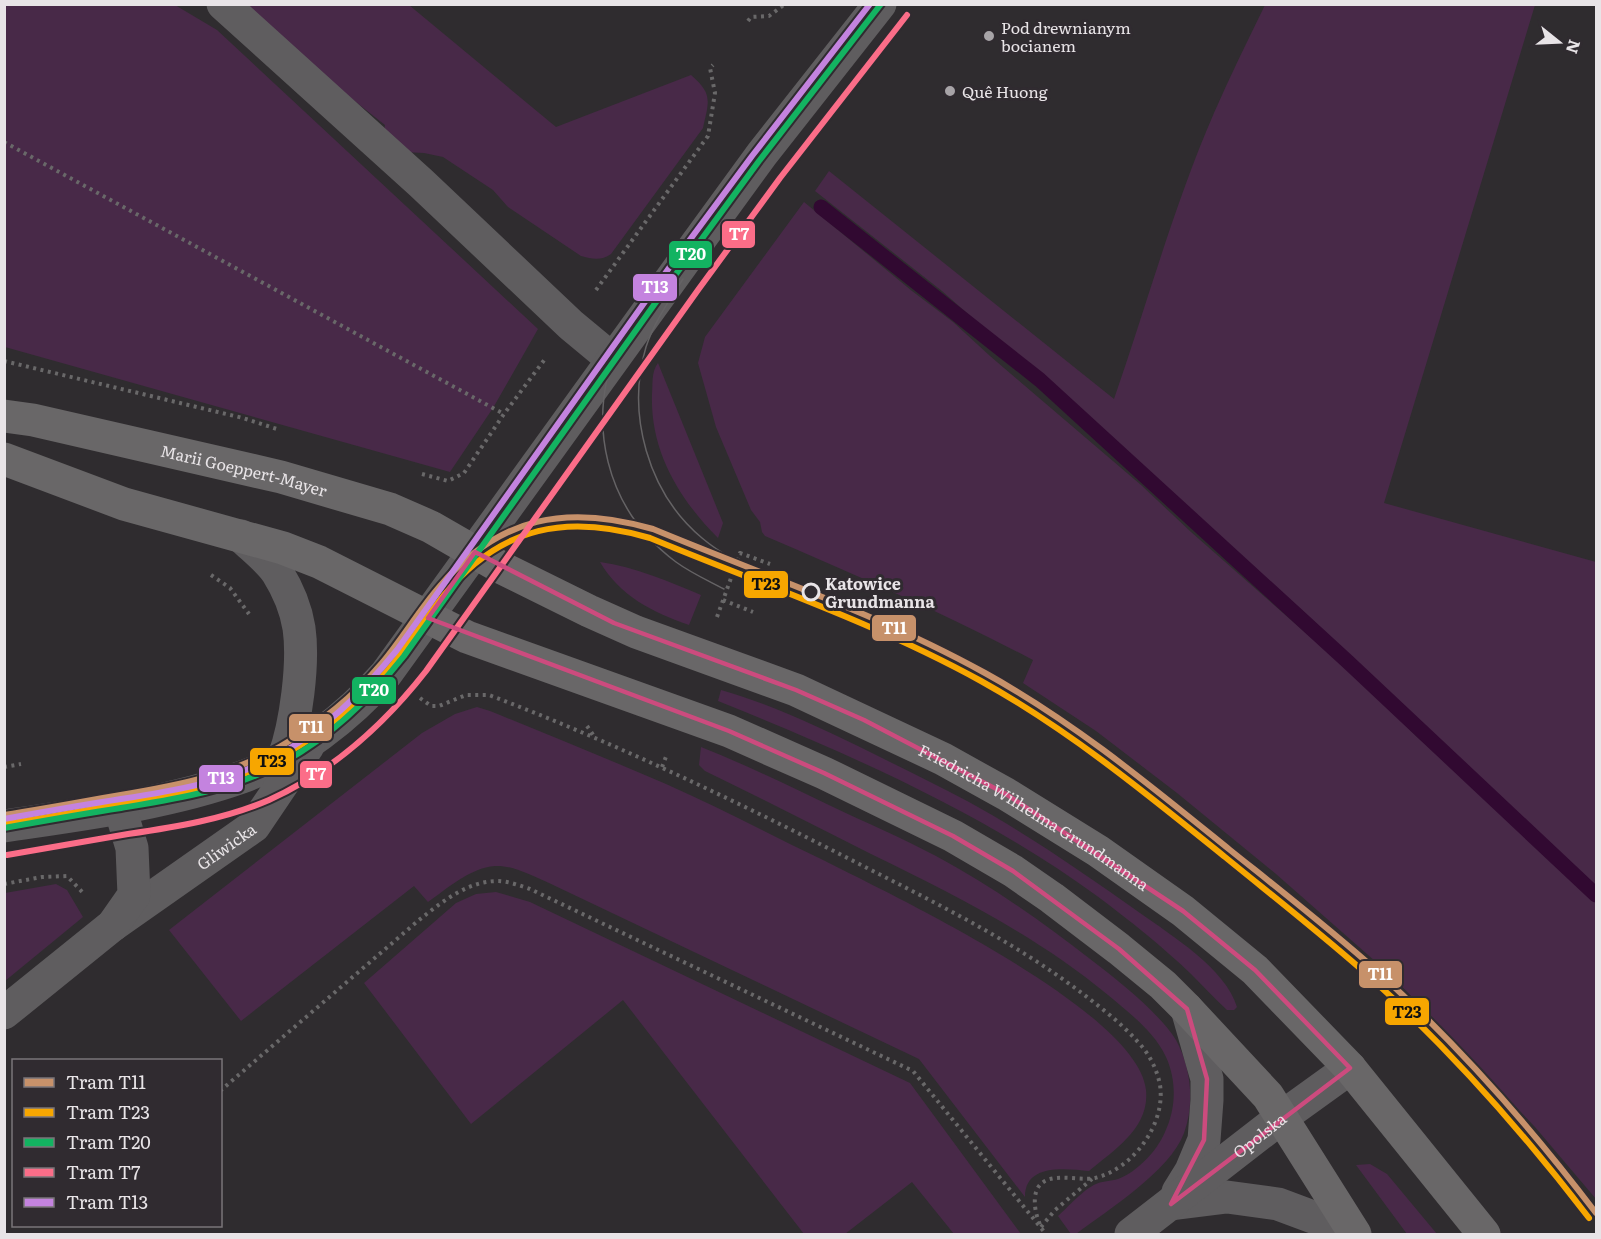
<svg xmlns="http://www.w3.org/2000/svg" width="1601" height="1239" viewBox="0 0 1601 1239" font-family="Literata,serif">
<rect width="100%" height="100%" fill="#2f2c2f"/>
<!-- green -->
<path fill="#482948" d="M4,5H175L217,30L538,329L493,408L450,472L5,347Z
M233,5H409L556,127L691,75C713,94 709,101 703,128L611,254C601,261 592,259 581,256L508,207L493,190L443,157L424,153L404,152L383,136L385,125Z
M1265,5H1535L1384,503L1596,562V886L1303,611L942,291L815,191L829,171L1114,399C1147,304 1174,205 1214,113C1230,76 1248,40 1265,5Z
M804,202L912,291L953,322L990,356L1141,485L1191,532L1367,687L1417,737L1477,790L1596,902V1199L1535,1127L1392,976L1276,874L1177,793L1096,731L1023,683L1033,660C946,614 856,575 765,536L762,532L760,522L751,510L716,427L698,363L705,337Z
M658,363L723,523L718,538C679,499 650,451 652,394C653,384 651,372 658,363Z
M600,562C635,567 668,581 701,595L689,625C652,612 620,596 600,562Z
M721,690C774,705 823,729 872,753C904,769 937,785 969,802C1029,835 1085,874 1140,913C1171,935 1226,969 1237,1007L1234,1010H1227C1214,998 1203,986 1191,974C1162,946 1129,920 1097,896C982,812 849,754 718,701Z
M477,707L490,711C549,735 608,759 666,784C718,807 769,834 821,859C890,894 1138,1011 1146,1090C1150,1128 1114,1150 1089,1171C1066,1169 1025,1163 1025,1197L919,1059L549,883C532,876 513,865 495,866C470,868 448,888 428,902L414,886L241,1021L169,930L422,733L455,714Z
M701,747C746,765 790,786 833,807C867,823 902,838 936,856C992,886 1044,923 1094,962C1120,982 1159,1013 1176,1040C1191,1067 1195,1104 1184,1133C1170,1171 1108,1210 1076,1234H1071L1058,1216C1068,1207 1084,1189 1096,1184C1102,1181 1111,1181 1118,1179C1137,1172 1157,1151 1165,1132C1176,1109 1177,1081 1166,1057C1154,1031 1129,1013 1108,995C1037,936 953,894 871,854C816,826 761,798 705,771L699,765Z
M56,884L67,890L83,917L5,981V893Z
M496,892L530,902L910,1083L1021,1234H954L912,1182L845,1234H804L623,1000L471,1124L364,983L456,903L476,894Z
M1370,1164L1387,1174L1437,1234H1407L1356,1165Z"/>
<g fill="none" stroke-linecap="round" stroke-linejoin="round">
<!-- stream -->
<path stroke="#310931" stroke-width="15" d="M821,207L1040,380L1347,661L1596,895"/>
<!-- path -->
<path stroke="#696869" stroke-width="4" stroke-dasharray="3 4.5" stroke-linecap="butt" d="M748,21L751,17L769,16L785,4
M4,142L504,414
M596,290L708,136L715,93L710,68L713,65
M4,361L243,418L280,430
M422,474L448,481L464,473L504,414L545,359
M211,575L230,588L249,614
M723,600L753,612
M717,617L740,553L770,564
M420,698L431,706H439L466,695H489C621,745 748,807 873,871C944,907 1015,943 1079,991C1099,1006 1120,1022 1137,1041C1149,1053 1157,1069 1160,1085C1166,1124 1133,1169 1095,1178C1076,1182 1039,1167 1035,1197C1034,1208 1037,1218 1041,1227
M587,726L596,739
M4,767L21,764
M662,767L667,754
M4,884L42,877L67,876L85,895
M220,1091L419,920C442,902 467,881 498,881C508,881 521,886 530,889L913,1071L1046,1234
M1041,1227L1055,1210L1092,1179"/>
<!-- minor -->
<g stroke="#5f5d5f" stroke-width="33">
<path d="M223,4L421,183L571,325L612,359"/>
<path d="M241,536C252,547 268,559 277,572C287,588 296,609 299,628C304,663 296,724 284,757"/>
<path d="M4,826C84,814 166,804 242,777C297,757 348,717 386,674L695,246L762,154L880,4"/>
<path id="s1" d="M113,925L254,826L308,746"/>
<path d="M4,1013L113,925L134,895L132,848L120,808"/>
<path d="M1178,1192L1191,1171L1204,1140L1207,1100V1079L1187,1009"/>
<path d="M1171,1204L1227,1197L1278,1204L1353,1232"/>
<path id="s2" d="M1131,1234L1282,1117L1350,1068"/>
</g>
<!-- major -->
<g stroke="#696768" stroke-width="33">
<path id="s3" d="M4,416L33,420L281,477L390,509L431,527L502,568L589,611L636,632L796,690L943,759L1006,794L1098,851L1183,911L1255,970L1350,1068L1484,1234"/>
<path d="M4,459L124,504L283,548L319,562L467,637L729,731L824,773L953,836L1013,871L1052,898L1119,949L1163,985L1187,1009L1268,1096L1355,1234"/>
</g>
<!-- tram -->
<path stroke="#656365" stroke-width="1.5" d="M683,279C669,301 654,322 646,347C626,414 648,493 702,538C722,555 746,566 769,577
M646,294C636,310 625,325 619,342C585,422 605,509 676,562C691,573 707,580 724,589"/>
<!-- tram-1 casing -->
<g stroke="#302b30" stroke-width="10">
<path id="tram-1" d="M4,815C37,810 70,804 103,798C165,788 226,778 281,746C318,725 354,696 382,663C403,638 419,610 440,586C500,516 567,504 653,529C764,575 880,615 985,673C1074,722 1152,787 1230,850C1280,890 1330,929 1377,971C1458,1045 1530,1126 1596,1213"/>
</g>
<!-- tram-2 casing -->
<g stroke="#302b30" stroke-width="10">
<path id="tram-2" d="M5,824C38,819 71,813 104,807C167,797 230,786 286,754C324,732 359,703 388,670C409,646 425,618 445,594C502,525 568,514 650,538C761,584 876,623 981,681C1069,730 1147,794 1225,857C1274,897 1324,936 1371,978C1451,1051 1523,1132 1589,1218"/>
</g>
<!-- tram-3 casing -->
<g stroke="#302b30" stroke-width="10">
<path id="tram-3" d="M4,828C43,821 82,814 121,808C175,799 229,791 278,765C329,739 369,700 404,656L676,274L759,161L881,4"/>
</g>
<!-- tram-4 casing -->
<g stroke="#302b30" stroke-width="10">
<path id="tram-4" d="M7,855C47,848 88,841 128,834C176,827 225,819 269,800C333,771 383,726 426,671L698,290L780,178L907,15"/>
</g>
<!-- tram-5 casing -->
<g stroke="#302b30" stroke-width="10">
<path id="tram-5" d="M4,819C43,812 82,805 121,799C173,791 227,782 274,757C323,732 362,693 397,650L669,268L752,156L870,4"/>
</g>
<!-- tram-1 -->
<use href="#tram-1" stroke="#c7916a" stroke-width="6"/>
<!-- tram-2 -->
<use href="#tram-2" stroke="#f7a600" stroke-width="6"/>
<!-- tram-3 -->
<use href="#tram-3" stroke="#13b361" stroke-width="6"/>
<!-- tram-4 -->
<use href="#tram-4" stroke="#fb6d88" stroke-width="6"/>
<!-- tram-5 -->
<use href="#tram-5" stroke="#c483df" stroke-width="6"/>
</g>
<!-- marked area -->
<path fill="none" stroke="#cc4b7e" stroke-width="4.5" stroke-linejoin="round" d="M475,552L614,623L796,690L864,720L1006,794L1183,911L1255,970L1350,1068L1171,1204L1204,1140L1207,1079L1187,1009L1119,949L1013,871L953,836L824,773L729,731L428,618Z"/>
<!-- markers -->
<g fill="#a7a4a7" stroke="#302b30" stroke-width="2">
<circle cx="989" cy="36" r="6"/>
<circle cx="950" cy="91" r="6"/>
</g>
<circle fill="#302b30" stroke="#e8e4e7" stroke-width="3" cx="811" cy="592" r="8"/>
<g text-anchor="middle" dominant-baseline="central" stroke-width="6" stroke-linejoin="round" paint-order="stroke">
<!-- poi labels -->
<g font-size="16" fill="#e8e4e7" stroke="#302b30" text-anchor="start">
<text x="1001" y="27">Pod drewnianym<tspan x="1001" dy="18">bocianem</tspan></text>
<text x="962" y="91">Quê Huong</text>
</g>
<!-- street labels -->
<g font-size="16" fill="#e8e4e7" stroke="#302b30">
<text stroke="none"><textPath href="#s3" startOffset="246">Marii Goeppert-Mayer</textPath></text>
<text stroke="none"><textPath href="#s3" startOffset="1113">Friedricha Wilhelma Grundmanna</textPath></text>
<text stroke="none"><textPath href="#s1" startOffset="138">Gliwicka</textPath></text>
<text stroke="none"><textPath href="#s2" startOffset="162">Opolska</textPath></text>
</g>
<!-- stop labels -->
<g font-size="16" font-weight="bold" fill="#e8e4e7" stroke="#302b30" text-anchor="start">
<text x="825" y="583">Katowice<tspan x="825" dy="18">Grundmanna</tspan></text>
</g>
</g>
<g stroke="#302b30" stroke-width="2">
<rect x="721" y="220" width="35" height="29" rx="6" fill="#fb6d88"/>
<rect x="668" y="240" width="45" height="29" rx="6" fill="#13b361"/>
<rect x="632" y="273" width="46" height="29" rx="6" fill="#c483df"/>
<rect x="743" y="570" width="46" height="29" rx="6" fill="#f7a600"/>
<rect x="871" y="614" width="46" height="28" rx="6" fill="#c7916a"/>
<rect x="351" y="676" width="46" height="29" rx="6" fill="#13b361"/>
<rect x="288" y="713" width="45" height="29" rx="6" fill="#c7916a"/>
<rect x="249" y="747" width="46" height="29" rx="6" fill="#f7a600"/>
<rect x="299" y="760" width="34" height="29" rx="6" fill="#fb6d88"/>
<rect x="198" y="764" width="46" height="29" rx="6" fill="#c483df"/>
<rect x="1358" y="960" width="45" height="29" rx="6" fill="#c7916a"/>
<rect x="1384" y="997" width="46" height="29" rx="6" fill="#f7a600"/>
</g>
<g font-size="16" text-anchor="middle" font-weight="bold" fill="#fff">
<text x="739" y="240">T7</text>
<text x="691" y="260">T20</text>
<text x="655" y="293">T13</text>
<text x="894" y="634">T11</text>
<text x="374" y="696">T20</text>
<text x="311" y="733">T11</text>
<text x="316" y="780">T7</text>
<text x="221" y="784">T13</text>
<text x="1380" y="980">T11</text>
</g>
<g font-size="16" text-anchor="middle" font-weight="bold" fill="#111">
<text x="766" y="590">T23</text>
<text x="272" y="767">T23</text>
<text x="1407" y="1018">T23</text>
</g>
<!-- border -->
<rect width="1601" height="1239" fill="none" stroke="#e8e4e7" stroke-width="12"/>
<!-- legend -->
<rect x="12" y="1059" width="210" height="168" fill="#302b30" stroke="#7a7579" stroke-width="1.5"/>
<rect x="24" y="1078" width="30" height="9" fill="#c7916a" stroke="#7a7579" stroke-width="1.5"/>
<text x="66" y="1089" font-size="18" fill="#e8e4e7">Tram T11</text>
<rect x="24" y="1108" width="30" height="9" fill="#f7a600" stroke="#7a7579" stroke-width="1.5"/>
<text x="66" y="1119" font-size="18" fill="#e8e4e7">Tram T23</text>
<rect x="24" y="1138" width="30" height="9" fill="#13b361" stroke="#7a7579" stroke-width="1.5"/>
<text x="66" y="1149" font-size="18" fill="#e8e4e7">Tram T20</text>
<rect x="24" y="1168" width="30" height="9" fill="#fb6d88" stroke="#7a7579" stroke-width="1.5"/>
<text x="66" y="1179" font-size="18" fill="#e8e4e7">Tram T7</text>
<rect x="24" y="1198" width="30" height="9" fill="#c483df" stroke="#7a7579" stroke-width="1.5"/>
<text x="66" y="1209" font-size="18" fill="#e8e4e7">Tram T13</text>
<!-- north arrow -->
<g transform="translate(1559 42) rotate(108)" stroke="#302b30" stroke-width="4.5" paint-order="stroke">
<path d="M0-4.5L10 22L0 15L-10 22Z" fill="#e8e4e7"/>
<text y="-9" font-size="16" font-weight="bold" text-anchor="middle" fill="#e8e4e7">N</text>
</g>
</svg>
